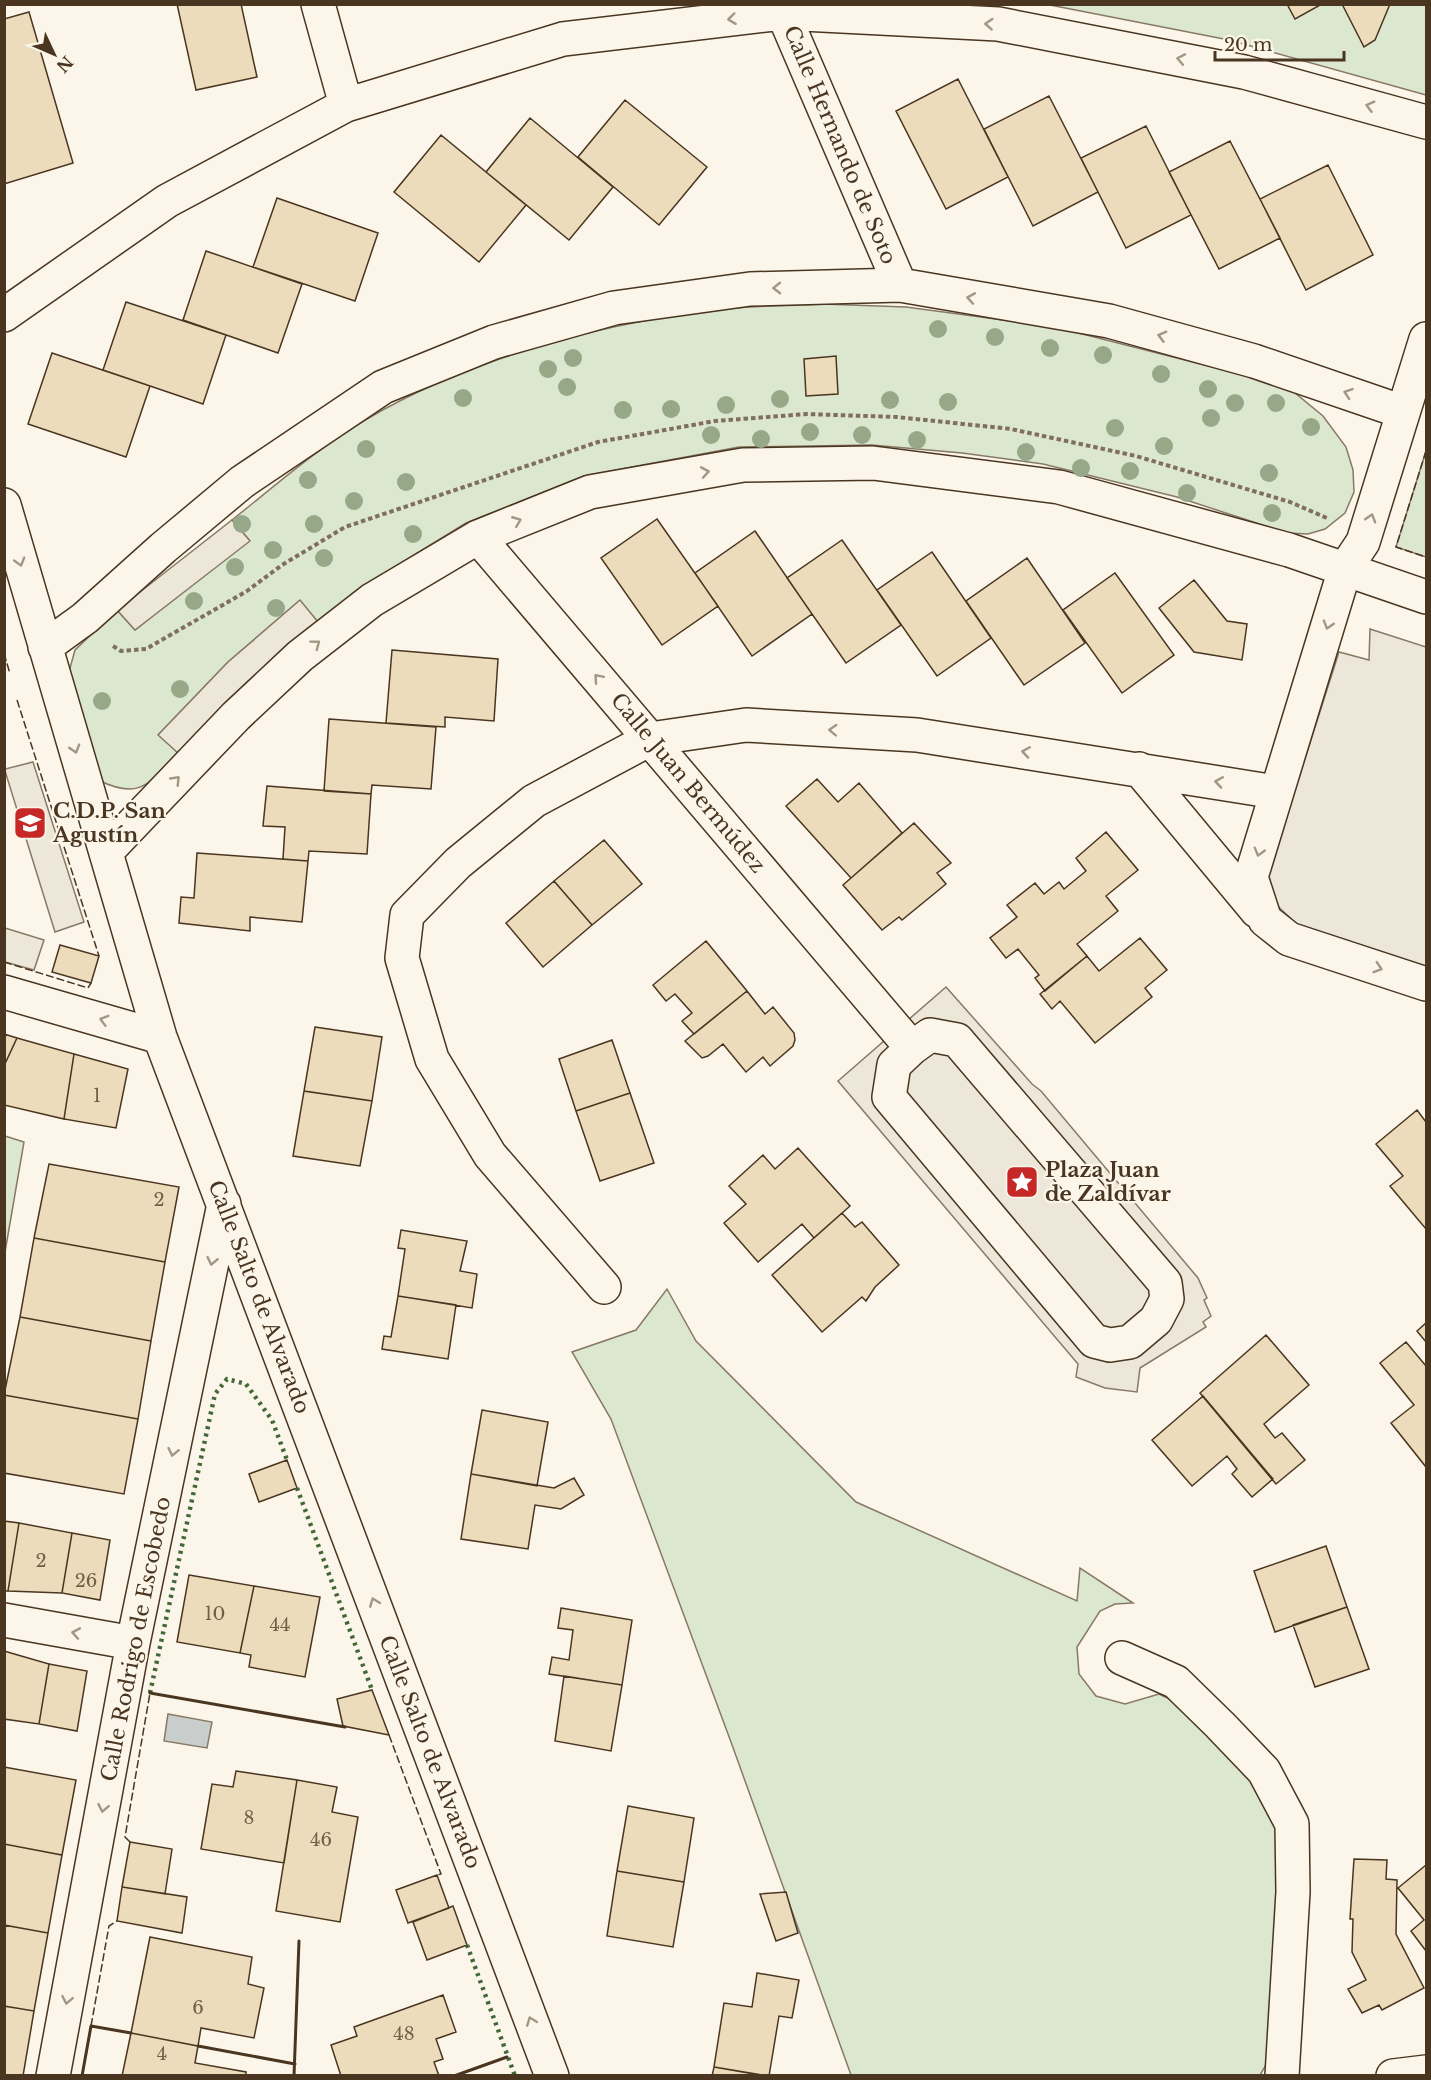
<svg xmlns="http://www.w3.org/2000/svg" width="1431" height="2080" viewBox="0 0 1431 2080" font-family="'Libre Baskerville',serif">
<rect width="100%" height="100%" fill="#fbf6e9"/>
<!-- green -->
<path fill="#dce7d0" stroke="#887966" stroke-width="1.5" d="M1050,5H1426V95L1229,40Z
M822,304L906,307L1055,327L1271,382L1295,393L1323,416L1346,447L1353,470L1354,492L1345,513L1325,529L1308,534L1287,533L1177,497L1043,464L962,453L872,445L739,447L584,476L466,523L362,587L318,622L299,601L228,662L159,734L178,753C149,783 141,801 98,780L70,686V668L75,650L117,610L135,630L249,540L232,520C276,485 319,447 367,419C472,357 615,319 736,308C764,305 794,306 822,304Z
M1426,451V557L1396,547Z
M5,1136L24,1142L5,1252L4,1136Z
M667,1289L696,1341L856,1502L1077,1601L1080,1568L1133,1603L1115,1604L1100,1611L1077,1647L1079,1674L1096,1696L1125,1704L1159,1694L1176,1702L1252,1779L1274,1819L1280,1851L1266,2065L1260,2075H851L731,1742L611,1419L572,1352L636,1330Z"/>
<!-- parking -->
<path fill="#ede7d9" stroke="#887966" stroke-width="1.5" d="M232,520L250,541L135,630L117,610Z
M300,600L318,622L178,753L158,735L228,662Z
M1370,629L1426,647V967L1299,926L1270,899L1266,881L1339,652L1369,660Z
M33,762L84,922L55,932L5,771V769Z
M5,928L44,940L34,970L5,962Z
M946,987L1032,1084L1041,1091L1198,1278L1207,1298L1204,1300L1211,1316L1203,1322L1206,1327L1140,1368L1137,1392L1105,1388L1076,1377L1078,1364L838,1081Z"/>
<!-- water -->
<path fill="#c9cecd" stroke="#887966" stroke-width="1.5" d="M168,1714L212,1722L207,1748L164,1741Z"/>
<!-- building -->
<path fill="#ecdcbc" stroke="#4a3520" stroke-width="1.5" d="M177,4H241L257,77L196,90Z
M1287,4H1322L1295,19Z
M1342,4H1390L1375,40L1364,47Z
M29,12L73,163L4,184V19Z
M958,79L1008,177L946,209L896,111Z
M1049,96L1098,192L1033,226L984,129Z
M625,100L707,167L659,225L578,157Z
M530,118L613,187L569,240L486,172Z
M1146,126L1191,215L1126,248L1081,158Z
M441,135L526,205L479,262L394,192Z
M1230,141L1280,238L1219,269L1169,172Z
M1328,165L1373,255L1306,290L1260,199Z
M277,198L378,233L355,301L253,267Z
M206,251L302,284L278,353L183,320Z
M126,302L226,335L203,404L103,370Z
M52,353L150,386L126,457L28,424Z
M836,356L838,394L806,396L804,359Z
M657,519L718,606L662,645L601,558Z
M755,531L812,614L752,656L695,573Z
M842,540L901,625L846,663L787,578Z
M932,552L991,638L937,676L877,590Z
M1027,558L1085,643L1024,685L966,601Z
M1115,573L1174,655L1122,693L1063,610Z
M1194,580L1227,621L1247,624L1242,660L1194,652L1159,608Z
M392,650L498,659L494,721L445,717V727L386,723Z
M329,719L436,727L431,789L372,785L371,794L324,791Z
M817,779L838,802L859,783L902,833L851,878L786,806Z
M267,786L371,794L367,854L309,851L308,861L283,859L285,827L263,826Z
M914,823L951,863L937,873L946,884L902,920L899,917L882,930L843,885Z
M1106,832L1138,870L1106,896L1118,911L1077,944L1087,956L1045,991L1035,978L1039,975L1018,949L1006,958L990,938L1017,917L1007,905L1035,883L1044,894L1059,882L1064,889L1086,871L1076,858Z
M604,840L642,884L592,925L554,881Z
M197,853L308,861L302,922L250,917V931L179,923L181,897L194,898Z
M554,881L592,925L543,967L506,923Z
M1140,938L1167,970L1145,988L1152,997L1095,1043L1060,1001L1052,1009L1040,994L1087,956L1099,971Z
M706,941L747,991L694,1034L682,1021L692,1013L675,994L666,1001L653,985Z
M60,945L99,956L91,983L52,972Z
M747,991L765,1014L773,1007L794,1033L795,1040L793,1046L770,1066L763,1057L746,1072L723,1044L708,1056L702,1058L685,1041Z
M315,1027L382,1037L372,1101L304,1091Z
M4,1034L17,1038L4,1066Z
M17,1038L74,1054L64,1119L4,1105V1066Z
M612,1040L630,1093L576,1111L559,1059Z
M74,1054L128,1069L116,1128L64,1119Z
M304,1091L372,1101L360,1166L293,1156Z
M630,1093L654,1163L600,1181L576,1111Z
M1417,1110L1426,1122V1229L1390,1186L1403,1176L1376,1144Z
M798,1148L850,1206L814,1238L802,1224L758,1262L724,1223L746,1204L729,1186L763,1155L775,1169Z
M49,1164L179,1187L165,1262L34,1238Z
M842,1213L855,1227L862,1222L899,1265L875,1287L866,1301L862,1297L822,1332L772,1275Z
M401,1230L467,1241L460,1271L477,1274L472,1308L398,1296L405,1249L398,1248Z
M34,1238L165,1262L151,1341L20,1317Z
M398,1296L456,1305L448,1359L382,1349L384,1336L391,1337Z
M20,1317L151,1341L138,1419L4,1395Z
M1426,1323V1342L1417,1331Z
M1266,1335L1309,1385L1264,1424L1275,1438L1282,1433L1305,1460L1276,1484L1200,1393Z
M1406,1342L1426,1366V1467L1391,1423L1414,1405L1380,1363Z
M4,1395L138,1419L124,1494L4,1473Z
M1203,1396L1273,1479L1252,1497L1232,1474L1237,1469L1227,1456L1192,1486L1152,1440Z
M482,1410L548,1422L537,1486L471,1474Z
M287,1460L297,1488L259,1502L249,1474Z
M471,1474L554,1488L574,1478L584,1495L561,1509L535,1505L528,1549L461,1539Z
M4,1521L19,1523L8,1591H4Z
M19,1523L72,1533L62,1593L8,1591Z
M72,1533L110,1540L100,1600L62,1593Z
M1326,1546L1347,1607L1275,1632L1254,1571Z
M189,1575L254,1586L240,1653L177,1642Z
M254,1586L320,1597L305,1677L249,1667L251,1655L240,1653Z
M1347,1607L1369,1669L1315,1687L1293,1625Z
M561,1608L632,1620L622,1685L549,1674L552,1657L569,1660L573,1630L558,1628Z
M4,1651L49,1664L39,1724L4,1719Z
M49,1664L87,1671L77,1731L39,1724Z
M564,1676L622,1685L611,1751L555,1741Z
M372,1690L389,1735L343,1726L337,1699Z
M4,1767L76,1780L62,1855L4,1844Z
M236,1771L297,1780L284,1863L201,1849L212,1784L233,1787Z
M297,1780L337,1787L332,1812L358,1817L340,1922L276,1911Z
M628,1806L694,1818L684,1882L617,1871Z
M130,1842L172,1849L165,1894L122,1887Z
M4,1844L62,1855L48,1933L4,1925Z
M1354,1859L1387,1860L1386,1879L1397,1880L1396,1934L1424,1988L1382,2010L1379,2005L1362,2013L1348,1989L1366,1980L1352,1952L1353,1919H1350Z
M1426,1865V1951L1411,1931L1424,1920L1398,1888Z
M617,1871L684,1882L673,1947L607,1936Z
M437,1875L449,1908L408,1923L396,1890Z
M122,1887L187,1897L182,1933L117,1921Z
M786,1892L798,1933L776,1941L760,1894Z
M453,1906L467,1945L427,1960L413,1922Z
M4,1925L48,1933L34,2011L4,2006Z
M150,1937L252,1957L248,1984L264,1988L254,2038L201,2028L198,2046L131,2033Z
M757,1973L799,1980L792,2018L779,2016L769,2076L714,2067L724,2003L752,2007Z
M443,1995L456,2032L436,2039L443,2059L434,2062L439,2076H341L331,2045L357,2036L354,2027Z
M4,2006L34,2011L23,2076H4Z
M131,2033L198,2046L195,2063L246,2072V2076H122Z
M714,2067L766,2076H712Z"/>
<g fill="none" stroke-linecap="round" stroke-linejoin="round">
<!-- minor casing -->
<g stroke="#4a3520" stroke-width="36">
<path id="minor" d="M318,4L346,105
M781,4L783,13L900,285
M4,315L167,201L346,105L563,39L783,13L998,24L1244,72L1426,122
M1426,339L1363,542L1345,569L1251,877L1265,920L1289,939L1426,984
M4,505L160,1037L552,2076
M478,537L912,1048L894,1065L889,1097L1094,1341L1110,1345L1130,1342L1156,1320L1167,1299L1165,1283L957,1040L930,1035L912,1048
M45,647L85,618L163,548L242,482L383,387L494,342L614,308L750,289L900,285L1109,321L1254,361L1403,412
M1139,769L1257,911
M106,852L236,716L300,656L372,600L478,537L590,492L743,465L873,463L1059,487L1289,550L1426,597
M4,992L160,1037
M604,1287L490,1155L432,1059L402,958L407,915L458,863L534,801L650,739L746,725L917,735L1276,792
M4,1620L133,1643
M1122,1658L1176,1682L1220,1725L1264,1771L1292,1824L1293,1892L1282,2076
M53,2076L133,1643L224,1204
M1393,2076L1426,2072"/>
</g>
<!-- path -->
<path stroke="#7f6f5c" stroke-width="4" stroke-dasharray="4.5 3" stroke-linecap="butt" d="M113,646L121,651L146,649L247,591L282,565L345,527L598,442L715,421L807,414L897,417L1011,429L1136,456L1290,502L1329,519"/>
<!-- minor -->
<use href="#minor" stroke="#fbf6e9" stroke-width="33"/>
<!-- hedge -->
<path stroke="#436837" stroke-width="4.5" stroke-dasharray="3 4.5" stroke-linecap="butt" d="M297,1488L372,1690
M150,1693L215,1394L227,1379L246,1384L272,1420L287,1460
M467,1945L515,2076"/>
<!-- fence -->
<path stroke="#4a3520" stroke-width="1.5" stroke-dasharray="8 3" stroke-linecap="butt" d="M1426,451L1396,547L1426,557
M4,653L10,674
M17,700L99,956
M4,962L88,988L91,983
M389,1735L441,1874L437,1875
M130,1842L125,1837L150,1693
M91,2026L109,1926L117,1921"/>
<!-- wall -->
<path stroke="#4a3520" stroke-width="3" d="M150,1693L345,1727
M198,2046L295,2064
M82,2076L91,2026L131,2033
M294,2076L299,1941
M454,2076L507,2057"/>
</g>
<!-- trees -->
<g fill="#96a887">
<circle cx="938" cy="329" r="9"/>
<circle cx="995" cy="337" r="9"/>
<circle cx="1050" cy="348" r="9"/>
<circle cx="1103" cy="355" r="9"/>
<circle cx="573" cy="358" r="9"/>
<circle cx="548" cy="369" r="9"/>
<circle cx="1161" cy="374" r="9"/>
<circle cx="567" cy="387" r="9"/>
<circle cx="1208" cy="389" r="9"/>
<circle cx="463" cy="398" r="9"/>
<circle cx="780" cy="399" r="9"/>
<circle cx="890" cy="400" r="9"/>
<circle cx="948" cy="402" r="9"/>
<circle cx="1235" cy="403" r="9"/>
<circle cx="1276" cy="403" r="9"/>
<circle cx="726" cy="405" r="9"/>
<circle cx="671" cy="409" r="9"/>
<circle cx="623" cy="410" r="9"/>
<circle cx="1211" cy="418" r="9"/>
<circle cx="1311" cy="427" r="9"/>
<circle cx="1115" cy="428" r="9"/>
<circle cx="810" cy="432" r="9"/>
<circle cx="711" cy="435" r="9"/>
<circle cx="862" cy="435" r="9"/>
<circle cx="761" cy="439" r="9"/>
<circle cx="917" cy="440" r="9"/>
<circle cx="1164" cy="446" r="9"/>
<circle cx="366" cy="449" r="9"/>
<circle cx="1026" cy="452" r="9"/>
<circle cx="1081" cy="468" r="9"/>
<circle cx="1130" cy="471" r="9"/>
<circle cx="1269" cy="473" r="9"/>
<circle cx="308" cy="480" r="9"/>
<circle cx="406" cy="482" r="9"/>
<circle cx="1187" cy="493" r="9"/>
<circle cx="354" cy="501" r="9"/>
<circle cx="1272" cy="513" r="9"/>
<circle cx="242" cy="524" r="9"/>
<circle cx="314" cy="524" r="9"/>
<circle cx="413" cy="534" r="9"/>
<circle cx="273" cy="550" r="9"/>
<circle cx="324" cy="558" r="9"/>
<circle cx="235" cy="567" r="9"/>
<circle cx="194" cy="601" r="9"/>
<circle cx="276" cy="608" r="9"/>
<circle cx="180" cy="689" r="9"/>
<circle cx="102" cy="701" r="9"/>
</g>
<!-- one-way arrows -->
<defs><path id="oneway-chevron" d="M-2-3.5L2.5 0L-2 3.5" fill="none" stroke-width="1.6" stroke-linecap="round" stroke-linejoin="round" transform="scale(1.5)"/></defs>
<g stroke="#a29684">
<use href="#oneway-chevron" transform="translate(732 19) rotate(173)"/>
<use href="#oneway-chevron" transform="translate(989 24) rotate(-176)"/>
<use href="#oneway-chevron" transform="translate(1181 59) rotate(-169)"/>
<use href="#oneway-chevron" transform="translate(1370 106) rotate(-165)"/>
<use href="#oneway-chevron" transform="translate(777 288) rotate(179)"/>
<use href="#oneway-chevron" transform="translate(971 298) rotate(-170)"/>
<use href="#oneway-chevron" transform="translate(1162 336) rotate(-165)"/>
<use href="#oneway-chevron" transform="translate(1348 393) rotate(-161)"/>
<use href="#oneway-chevron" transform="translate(705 472) rotate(-10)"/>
<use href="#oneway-chevron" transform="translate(1371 518) rotate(-73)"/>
<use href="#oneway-chevron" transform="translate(517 521) rotate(-22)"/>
<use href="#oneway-chevron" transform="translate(20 562) rotate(74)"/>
<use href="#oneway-chevron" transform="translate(1328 625) rotate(107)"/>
<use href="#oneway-chevron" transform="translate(316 644) rotate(-37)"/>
<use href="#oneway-chevron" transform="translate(598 678) rotate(-131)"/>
<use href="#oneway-chevron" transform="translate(833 730) rotate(-177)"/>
<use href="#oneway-chevron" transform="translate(75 749) rotate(73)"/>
<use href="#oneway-chevron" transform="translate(1026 752) rotate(-171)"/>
<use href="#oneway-chevron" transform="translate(176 780) rotate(-46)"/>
<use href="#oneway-chevron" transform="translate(1219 782) rotate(-171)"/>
<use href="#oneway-chevron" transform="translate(1259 852) rotate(106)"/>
<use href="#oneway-chevron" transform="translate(1378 968) rotate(18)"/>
<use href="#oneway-chevron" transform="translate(104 1020) rotate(-164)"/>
<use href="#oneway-chevron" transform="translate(212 1261) rotate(102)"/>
<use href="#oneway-chevron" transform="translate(173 1452) rotate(102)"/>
<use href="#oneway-chevron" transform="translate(374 1602) rotate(-111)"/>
<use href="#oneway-chevron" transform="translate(76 1633) rotate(-170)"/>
<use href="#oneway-chevron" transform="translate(103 1808) rotate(101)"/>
<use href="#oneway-chevron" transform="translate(67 2000) rotate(101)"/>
<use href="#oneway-chevron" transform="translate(531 2021) rotate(-111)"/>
</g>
<!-- icons -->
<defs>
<g id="school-square" transform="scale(1.725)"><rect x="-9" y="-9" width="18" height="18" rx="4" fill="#c62828" stroke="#fbf6e9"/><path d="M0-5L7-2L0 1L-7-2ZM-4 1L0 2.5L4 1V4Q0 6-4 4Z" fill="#fff"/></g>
<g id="sight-square" transform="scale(1.725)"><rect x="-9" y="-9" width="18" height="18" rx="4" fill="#c62828" stroke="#fbf6e9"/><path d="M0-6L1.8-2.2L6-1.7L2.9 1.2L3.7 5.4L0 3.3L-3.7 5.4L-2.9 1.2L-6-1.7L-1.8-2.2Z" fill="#fff"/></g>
</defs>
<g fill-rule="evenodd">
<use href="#school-square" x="30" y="823"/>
<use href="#sight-square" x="1022" y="1182"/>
</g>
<g text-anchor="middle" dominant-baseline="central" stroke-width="4.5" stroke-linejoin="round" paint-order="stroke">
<!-- number labels -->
<g font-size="18" fill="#725f47">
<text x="97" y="1096">1</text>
<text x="159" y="1200">2</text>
<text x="41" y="1561">2</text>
<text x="86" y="1581">26</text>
<text x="215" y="1614">10</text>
<text x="280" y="1625">44</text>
<text x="249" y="1818">8</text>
<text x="321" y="1840">46</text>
<text x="198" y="2008">6</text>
<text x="404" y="2034">48</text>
<text x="162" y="2054">4</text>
</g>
<!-- street labels -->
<g font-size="21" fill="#4a3520" stroke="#fbf6e9">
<text transform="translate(840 145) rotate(67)">Calle Hernando de Soto</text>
<text transform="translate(688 783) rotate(50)">Calle Juan Bermúdez</text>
<text transform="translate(259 1297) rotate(69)">Calle Salto de Alvarado</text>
<text transform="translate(136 1639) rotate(-79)">Calle Rodrigo de Escobedo</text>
<text transform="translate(430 1752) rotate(69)">Calle Salto de Alvarado</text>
</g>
<!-- poi labels -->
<g font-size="21" font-weight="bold" fill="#4a3520" stroke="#fbf6e9" text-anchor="start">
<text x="53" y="811">C.D.P. San<tspan x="53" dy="24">Agustín</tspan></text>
<text x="1045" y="1170">Plaza Juan<tspan x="1045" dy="24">de Zaldívar</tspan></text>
</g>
</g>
<!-- border -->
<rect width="1431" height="2080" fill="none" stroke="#4a3520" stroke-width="12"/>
<!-- north arrow -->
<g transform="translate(54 54) rotate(134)" stroke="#fbf6e9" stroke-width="4.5" paint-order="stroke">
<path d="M0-4.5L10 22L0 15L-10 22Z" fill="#4a3520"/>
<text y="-9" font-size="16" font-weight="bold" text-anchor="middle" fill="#4a3520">N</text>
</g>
<!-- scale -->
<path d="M1215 51v9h129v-9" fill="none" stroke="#4a3520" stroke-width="3"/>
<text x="1224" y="51" font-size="18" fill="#4a3520" stroke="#fbf6e9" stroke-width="4.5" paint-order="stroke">20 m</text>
</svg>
